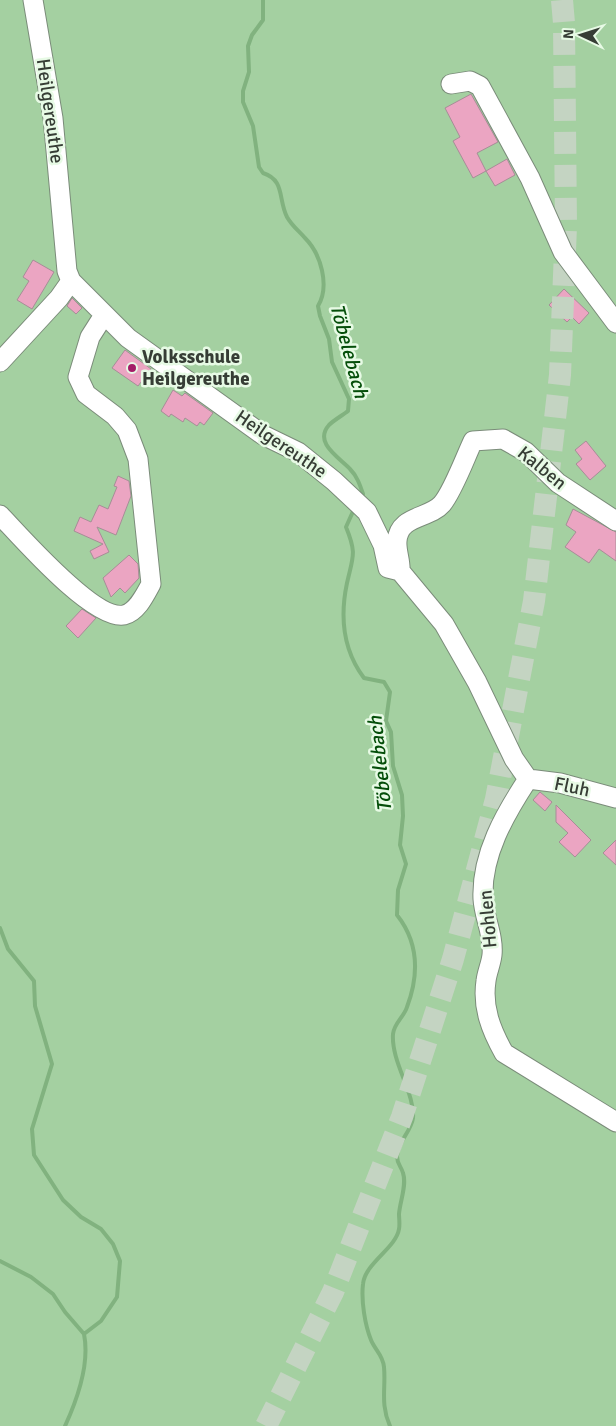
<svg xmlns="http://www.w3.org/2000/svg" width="616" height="1426" viewBox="0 0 616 1426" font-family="Signika,sans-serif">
<rect width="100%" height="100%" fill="#e7fae5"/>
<!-- green -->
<path fill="#a4d0a1" d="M0,0H616V1426H0Z"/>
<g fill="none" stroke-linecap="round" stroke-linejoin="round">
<!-- stream -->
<path stroke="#81b27f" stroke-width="4" d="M263,0V20L252,35L248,46L249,72L243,91V102L253,126L259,167L263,173C285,180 278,199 287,217C292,226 299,231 305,238C321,254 330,286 318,306L320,316L329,339L332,362L349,399L348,411C343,415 334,420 329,425C313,443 340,458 350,469C357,476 360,485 363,494L360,499
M355,507L346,527C357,554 353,556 347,583C340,616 343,650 364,678L384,682L390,692L386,721L391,732L393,766L402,795L403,816L400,845L406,864L398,890L397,915C419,943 419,975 407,1007C404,1017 394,1023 393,1034C391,1062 415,1093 413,1118C411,1132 398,1141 397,1156C397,1164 401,1166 403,1173C407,1185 400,1201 399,1214C399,1218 400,1224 399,1229C396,1248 365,1263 363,1284C361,1301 365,1325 371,1340C375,1350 383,1355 384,1367C386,1388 380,1404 390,1426
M0,928L8,949L34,981L35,1006L52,1064L32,1129L34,1155L63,1200L81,1217L101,1229L113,1244L120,1261L117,1297L101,1321L84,1334C90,1364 77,1400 65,1426
M0,1261L31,1277L53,1294L65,1312L84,1334"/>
</g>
<!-- building -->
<path fill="#eba5c2" stroke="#a78d97" d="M471,94L498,142L477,153L486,171L473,178L453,141L460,137L445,108Z
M507,159L515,175L495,186L486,171Z
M33,260L54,272L32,309L17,300L29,281L23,277Z
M564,289L589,313L579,324L572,317L567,322L549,305Z
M72,298L82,308L76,314L67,306Z
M125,350L151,369L138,386L112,368Z
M173,390L182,396L185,393L213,413L204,425L200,422L197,426L185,418L183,422L171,414L169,417L161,411Z
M586,441L606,466L590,480L576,464L582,459L575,450Z
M118,476L129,481L131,496L116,535L97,527L109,552L94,559L90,551L103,544L74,531L80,517L91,522L99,505L108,509L117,487L114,486Z
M573,509L616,532V561L599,549L589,563L565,547L576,532L566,525Z
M129,555L138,564L139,578L125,593L120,588L111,597L103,578Z
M82,609L96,618L78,638L66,626Z
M540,792L552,802L545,811L533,800Z
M556,805L591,840L575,857L559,842L568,833L556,822Z
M616,840V865L603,853Z"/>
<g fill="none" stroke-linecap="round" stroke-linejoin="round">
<!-- major-tunnel -->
<path stroke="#c4d4c2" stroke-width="22" stroke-dasharray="22 11" stroke-linecap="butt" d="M266,1426L333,1292L402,1117L453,959L496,799L534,601L560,375L566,226L564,23L562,0"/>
<!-- minor casing -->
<g stroke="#7b8c7a" stroke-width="21">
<path id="minor" d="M33,0L53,118L67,271L71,281L128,338L263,435L298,452L334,481L367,512L383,545L388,568L400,571L444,624L477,682L514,759L528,779
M451,84L470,81L480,86L530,178L563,252L616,323
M0,362L59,298L71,281
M0,515C21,537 94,621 124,615C137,612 145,595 151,584L138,459L127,430L115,416L86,394L78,377L90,337L104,315
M400,571C401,561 396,551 397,541C399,515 429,519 442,504C453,491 465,458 473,441L503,439L526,452L558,483L616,521
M528,779C505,814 481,855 483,899C484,917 494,936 492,955C491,964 487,972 486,981C482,1007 491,1030 504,1053L616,1122
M528,779L560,783L616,798"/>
</g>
<!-- minor -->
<use href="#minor" stroke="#fff" stroke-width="19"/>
</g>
<!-- markers -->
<circle fill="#a31c67" stroke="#e7fae5" stroke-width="2" cx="132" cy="368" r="5"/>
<g text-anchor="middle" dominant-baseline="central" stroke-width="5" stroke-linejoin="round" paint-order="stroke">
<!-- street labels -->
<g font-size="19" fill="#363d35" stroke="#e7fae5">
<text transform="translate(50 111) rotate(82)">Heilgereuthe</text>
<text transform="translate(281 444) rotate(34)">Heilgereuthe</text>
<text transform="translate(542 468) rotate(39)">Kalben</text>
<text transform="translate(572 787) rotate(12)">Fluh</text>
<text transform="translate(488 919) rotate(-95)">Hohlen</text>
</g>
<!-- poi labels -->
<g font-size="19" font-weight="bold" fill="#363d35" stroke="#e7fae5" text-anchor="start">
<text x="142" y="357">Volksschule<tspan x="142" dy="22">Heilgereuthe</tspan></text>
</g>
<!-- water labels -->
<g font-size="20" font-style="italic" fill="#044e09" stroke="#e7fae5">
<text transform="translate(349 351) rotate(75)">Töbelebach</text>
<text transform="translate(380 764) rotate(-96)">Töbelebach</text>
</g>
</g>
<!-- north arrow -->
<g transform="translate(581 35) rotate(274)" stroke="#e7fae5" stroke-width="4" paint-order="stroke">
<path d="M0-4L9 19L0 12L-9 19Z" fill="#363d35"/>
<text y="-8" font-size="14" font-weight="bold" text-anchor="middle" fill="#363d35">N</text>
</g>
</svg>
